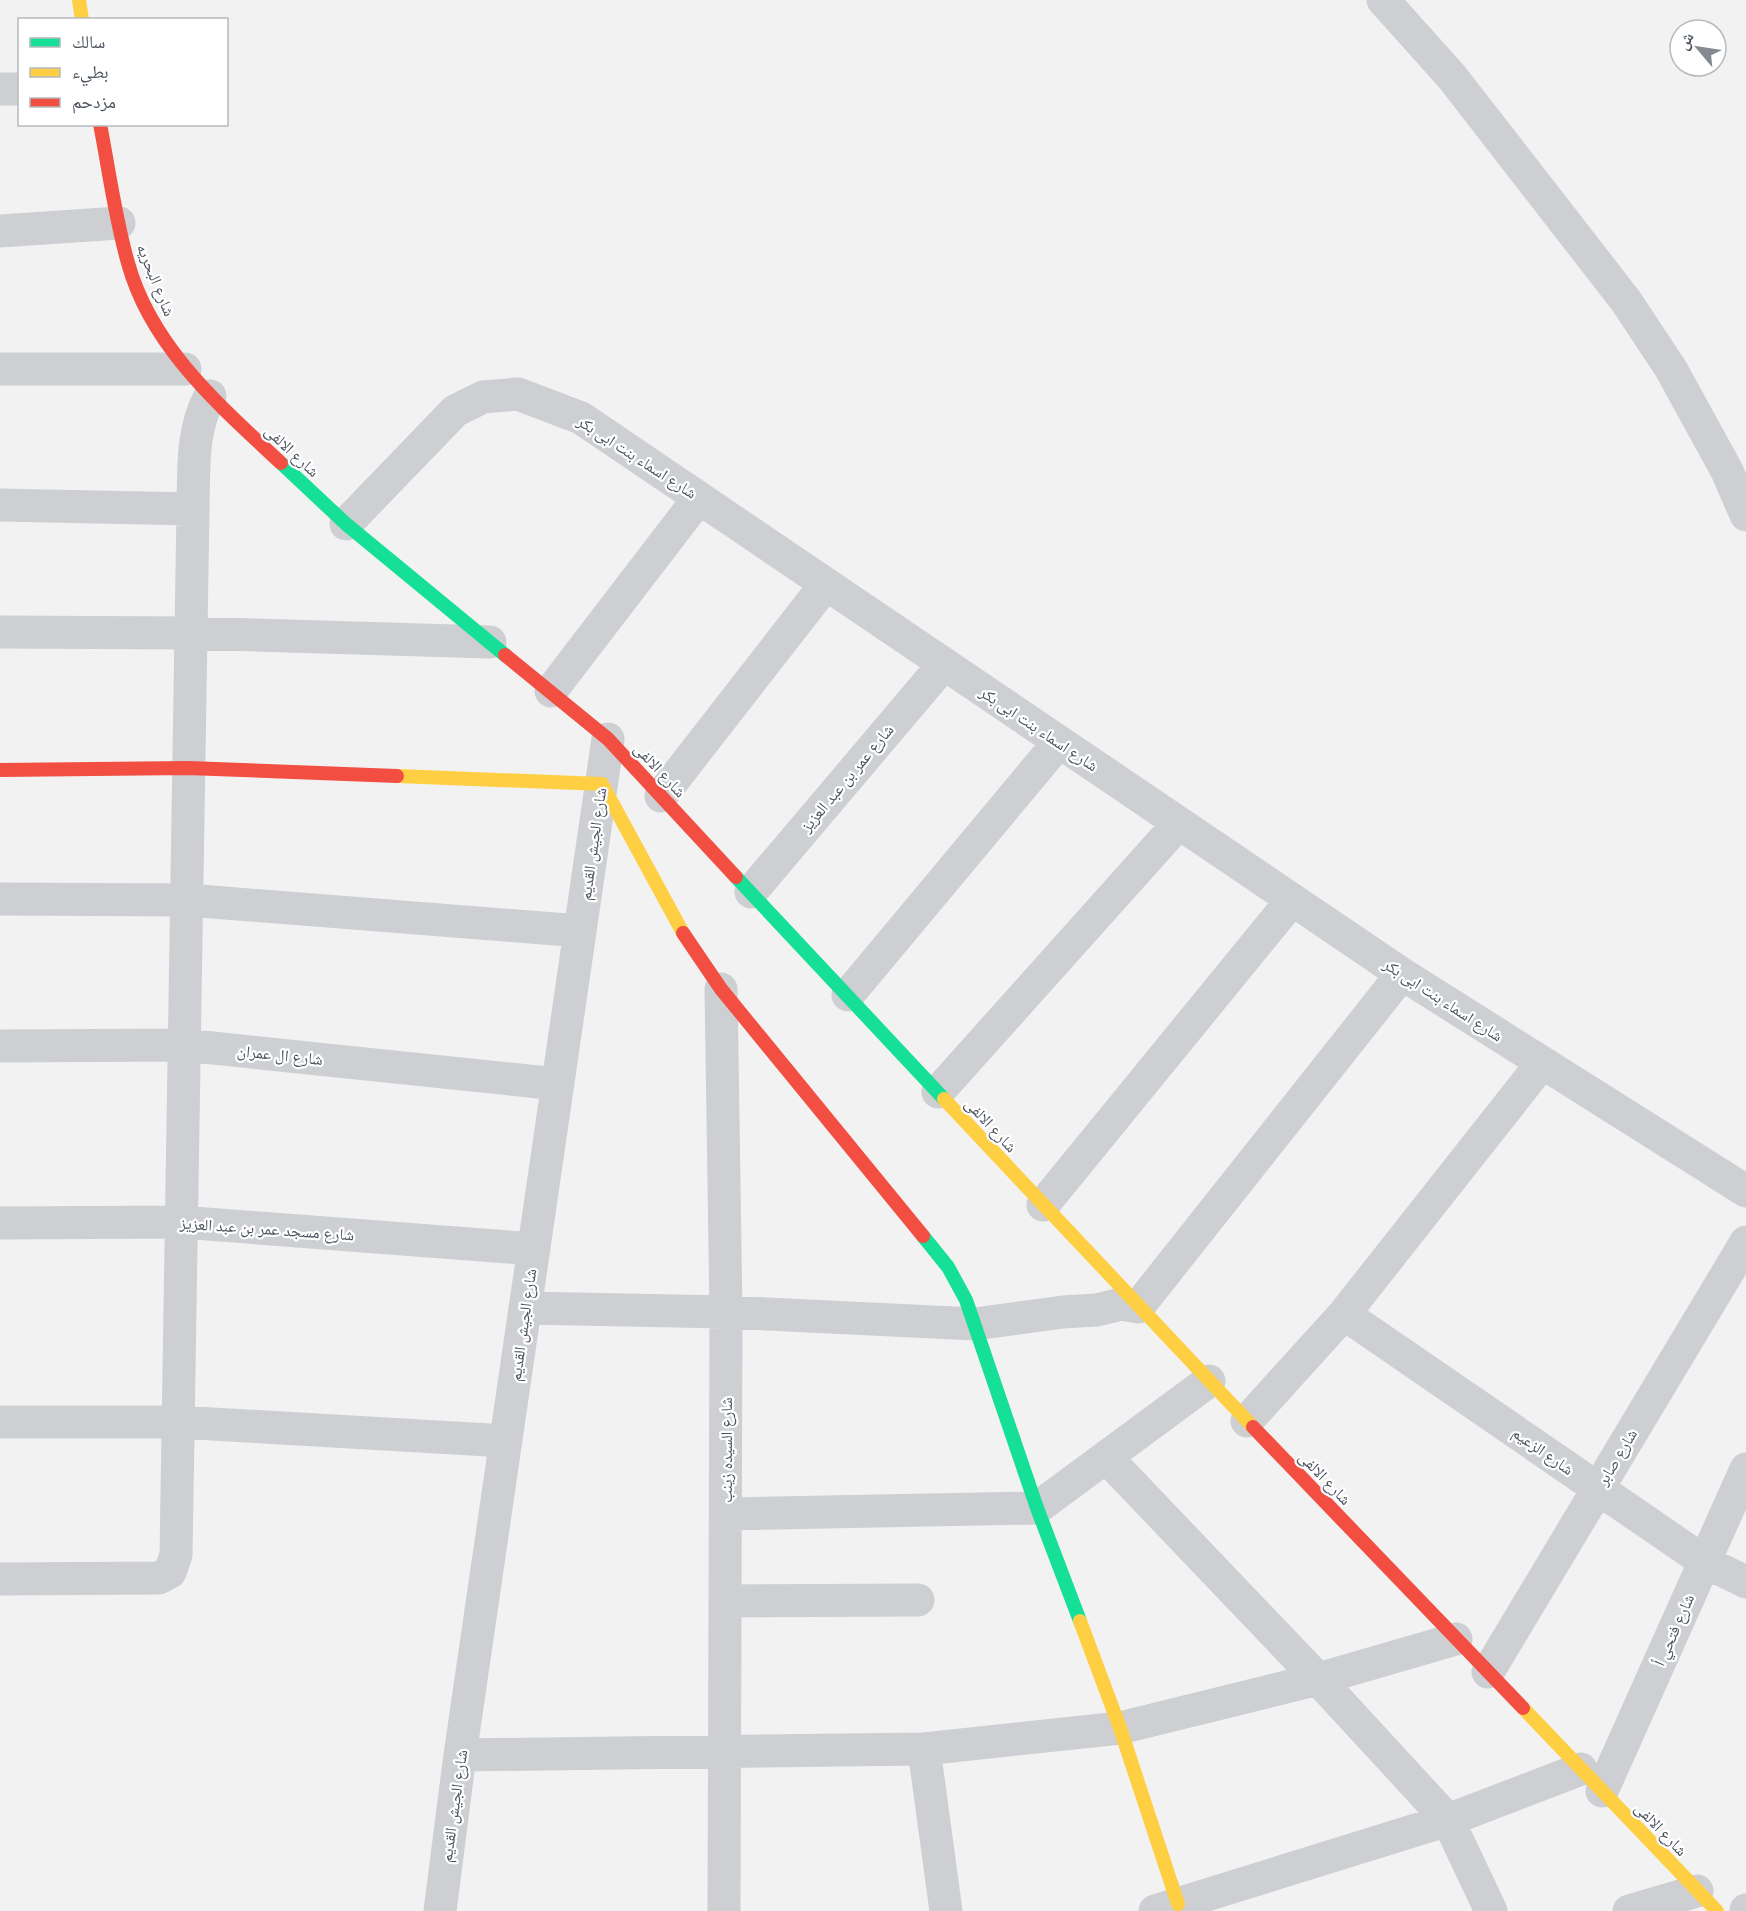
<svg xmlns="http://www.w3.org/2000/svg" width="1746" height="1911" viewBox="0 0 1746 1911" font-family="'Space Grotesk','Noto Naskh Arabic',sans-serif">
<rect width="100%" height="100%" fill="#f2f2f2"/>
<g fill="none" stroke-linecap="round" stroke-linejoin="round">
<!-- street -->
<path stroke="#cdcfd2" stroke-width="33" d="M1383,0L1452,77L1626,301L1671,369L1727,471L1746,515
M0,89H20
M0,231L119,223
M0,369H185
M0,505L193,509
M346,524L455,411L483,397L518,394L581,418L1402,974L1746,1191
M0,632L190,633L490,642
M551,691L699,498
M661,796L826,584
M751,892L944,664
M0,899L187,900L580,931
M721,989L726,1312L724,1911
M848,995L1059,742
M0,1046L184,1045L558,1084
M938,1092L1179,823
M1043,1205L1292,900
M0,1223L181,1222L534,1249
M525,1308L726,1312L975,1324L1063,1312L1097,1310L1121,1304L1138,1307L1402,974
M1344,1314L1705,1562L1746,1582
M1247,1421L1344,1314L1542,1063
M0,1422H178L506,1441
M1106,1457L1318,1679L1448,1820L1491,1911
M726,1514L1037,1508L1209,1381
M0,1579L159,1578L170,1572L176,1555L193,509C194,471 191,431 210,396
M725,1601L918,1600
M1488,1672L1746,1242
M924,1749L946,1911
M460,1755L924,1749L1120,1728L1318,1679L1456,1639
M1602,1791L1746,1469
M440,1911L460,1755L608,739
M1155,1911L1448,1820L1581,1769
M1629,1911L1697,1891
M1746,1911V1910"/>
<!-- fast -->
<path stroke="#16e098" stroke-width="14" d="M281,463L346,524L505,655
M736,877L944,1099
M923,1236L948,1267L966,1300L1037,1508L1080,1621"/>
<!-- slow -->
<path stroke="#ffcf43" stroke-width="14" d="M79,0L82,20
M397,776L602,784L683,933
M944,1099L1253,1427
M1080,1621L1120,1728L1178,1904
M1523,1708L1717,1911"/>
<!-- jam -->
<path stroke="#f24e42" stroke-width="14" d="M100,124C109,170 115,218 128,263C151,347 220,406 281,463
M505,655L608,739L736,877
M0,770L188,768L397,776
M683,933L721,989L923,1236
M1253,1427L1523,1708"/>
</g>
<g text-anchor="middle" dominant-baseline="central" stroke-width="4.5" stroke-linejoin="round" paint-order="stroke">
<!-- street labels -->
<g font-size="16" fill="#4a525c" stroke="#fff">
<text transform="translate(156 280) rotate(68)">شارع البحريه</text>
<text transform="translate(292 451) rotate(43)">شارع الالفى</text>
<text transform="translate(637 457) rotate(33)">شارع اسماء بنت ابى بكر</text>
<text transform="translate(1039 729) rotate(34)">شارع اسماء بنت ابى بكر</text>
<text transform="translate(660 770) rotate(47)">شارع الالفى</text>
<text transform="translate(847 778) rotate(-50)">شارع عمر بن عبد العزيز</text>
<text transform="translate(593 844) rotate(-82)">شارع الجيش القديم</text>
<text transform="translate(1443 1000) rotate(33)">شارع اسماء بنت ابى بكر</text>
<text transform="translate(280 1055) rotate(6)">شارع ال عمران</text>
<text transform="translate(991 1125) rotate(47)">شارع الالفى</text>
<text transform="translate(267 1229) rotate(4)">شارع مسجد عمر بن عبد العزيز</text>
<text transform="translate(523 1325) rotate(-82)">شارع الجيش القديم</text>
<text transform="translate(726 1450) rotate(-90)">شارع السيده زينب</text>
<text transform="translate(1543 1451) rotate(35)">شارع الزعيم</text>
<text transform="translate(1617 1457) rotate(-59)">شارع صابر</text>
<text transform="translate(1325 1478) rotate(46)">شارع الالفى</text>
<text transform="translate(1674 1630) rotate(-66)">شارع فتحي أ</text>
<text transform="translate(454 1806) rotate(-82)">شارع الجيش القديم</text>
<text transform="translate(1661 1829) rotate(46)">شارع الالفى</text>
</g>
</g>
<!-- legend -->
<rect x="18" y="18" width="210" height="108" fill="#ffffff" stroke="#b7babe" stroke-width="1.5"/>
<rect x="30" y="38" width="30" height="9" fill="#16e098" stroke="#b7babe" stroke-width="1.5"/>
<text x="72" y="48" font-size="18" fill="#4a525c">سالك</text>
<rect x="30" y="68" width="30" height="9" fill="#ffcf43" stroke="#b7babe" stroke-width="1.5"/>
<text x="72" y="78" font-size="18" fill="#4a525c">بطيء</text>
<rect x="30" y="98" width="30" height="9" fill="#f24e42" stroke="#b7babe" stroke-width="1.5"/>
<text x="72" y="108" font-size="18" fill="#4a525c">مزدحم</text>
<!-- north arrow -->
<g transform="translate(1698 48) rotate(299)"><circle r="28" fill="#ffffff" stroke="#b7babe" stroke-width="1.5"/>
<path d="M0-4.5L10 22L0 15L-10 22Z" fill="#858a90"/>
<text y="-9" font-size="16" font-weight="bold" text-anchor="middle" fill="#4a525c">ش</text>
</g>
</svg>
